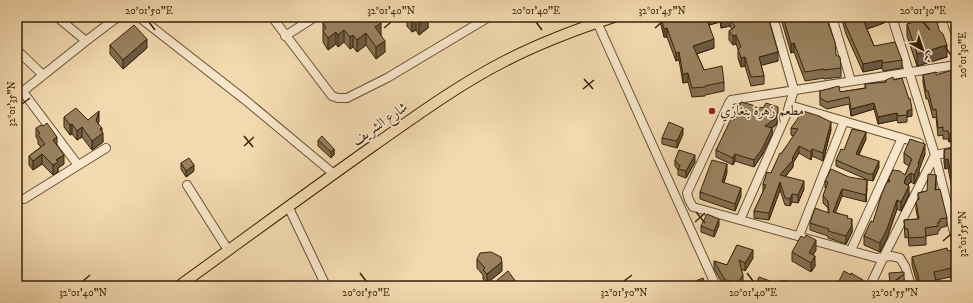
<svg xmlns="http://www.w3.org/2000/svg" width="973" height="303" viewBox="0 0 973 303" font-family="'IM FELL DW Pica',Amiri,serif">
<rect width="100%" height="100%" fill="#f3d9af"/>
<filter id="stains"><feTurbulence type="fractalNoise" baseFrequency=".005" numOctaves="4"/><feColorMatrix values="0 0 0 0 .2 0 0 0 0 .09 0 0 0 0 .02 0 0 0 .5 -.17"/></filter>
<radialGradient id="worn" r=".72"><stop offset=".6" stop-color="#630" stop-opacity="0"/><stop offset="1" stop-color="#630" stop-opacity=".3"/></radialGradient>
<g fill="none" stroke-linecap="round" stroke-linejoin="round">
<!-- minor casing -->
<g stroke="#675032" stroke-width="10">
<path id="minor" d="M57,17L86,41
M139,17L244,99L334,174
M272,17L332,96L338,98H347L387,78L489,17
M832,17L851,81
M892,17L935,155L956,240
M950,17L956,35
M597,22L716,286
M285,36L315,17
M17,50L43,75
M23,92L78,165
M17,96L86,41L115,19L121,17
M789,105L919,143
M935,155L956,151
M187,185L228,250
M17,199H24L106,148
M288,206L326,286
M740,220L787,113L794,90L773,17
M799,236L844,121
M851,250L902,138
M870,286L887,250L935,155
M911,286L905,266L900,258L891,256L877,258L693,207L689,200L687,193L729,103L731,100L956,65"/>
</g>
<!-- major casing -->
<g stroke="#382208" stroke-width="12">
<path id="major" d="M179,286C244,239 308,192 373,146C416,116 458,85 505,61C540,43 577,29 614,17"/>
</g>
<!-- minor -->
<use href="#minor" stroke="#f7e6cb" stroke-width="8"/>
<!-- major -->
<use href="#major" stroke="#f3d9af" stroke-width="10"/>
</g>
<!-- wall -->
<path fill="#846f52" stroke="#382208" d="M377,17L385,52L376,59L366,45L357,52L353,47L350,49L344,42L338,47L336,44L328,50L323,42V23Z
M405,17H428V28L419,35L416,30L412,32L407,26V21Z
M659,17H769V21L778,61L761,65L764,76V84L751,86L745,66L741,67L738,58V49L736,44L733,45L729,40V31L732,29L730,26L721,28L720,22L709,25L714,48L697,54L704,70L724,82V91L705,95V96L692,97L688,82L683,83L679,60L676,61L667,37H664Z
M778,17H826L836,55L841,68V77L824,79V78L805,81L794,52L791,53L781,19H779Z
M841,17H884V23L867,29L874,46L902,60V68L883,71L882,68L863,72L846,34Z
M907,24L939,30L947,57L917,66L907,36Z
M110,45L147,48L123,69L110,54Z
M923,75H936L955,137V140L949,142L948,139H943V135L938,136L936,117L933,118L928,99H926L923,82Z
M886,80L912,116L907,117V122L898,123L897,120L878,124L874,109L851,116L849,104L827,109L820,105V91L840,92L865,88V84L886,82Z
M763,108L778,119L776,125L772,128V135L762,155L754,167L735,161L733,165L716,157V150L734,120Z
M64,117L99,121L98,123L102,132L103,142L92,150L82,137L77,140L72,134L70,135L64,127Z
M36,128L57,146L64,164L58,168V172L53,175L42,164L33,170L29,165V156L41,147L38,144V140L36,137Z
M791,128L831,130L823,161L812,156L811,160L799,153L793,163V167L785,177L804,189L798,203L792,202L790,206L785,205L780,190L769,220L754,218V211L763,192V184L771,173L781,154L794,136L791,135Z
M683,134L677,148L662,144V138Z
M866,139L859,155L879,167L873,181L868,180L836,166V160L844,150Z
M318,140L334,149V155L331,158L318,146Z
M956,147V208L948,168L945,169L944,163V150Z
M904,153L925,154L919,170V174L914,184L911,182L908,185L909,195L901,211L897,209L887,238L880,252L864,245V236L873,222L888,182V180L905,175L909,166L904,163Z
M675,160L695,162L686,178L678,175V170L675,166Z
M181,163L194,171L186,177L181,169Z
M727,172L724,183L741,196L735,211L700,199V192Z
M825,181L867,188L866,202L842,196L835,212L848,218L852,226V232L846,244L828,238V236L810,230V223L828,213V208L823,203V196L826,188H825Z
M936,183V190L947,218V226L940,228V230L938,231V234L926,236V245L909,246L908,237L905,238L904,220L918,219L916,210V202L918,200V193L927,191Z
M719,225L714,237L701,232V226Z
M737,245L753,258L745,271L741,269L743,283L741,286H724L714,269V261L727,265Z
M816,250L813,255L815,266L811,272L792,261V252Z
M948,251L956,257V276L936,280L937,286H918L912,265V257Z
M477,259L502,271L487,283L483,279V275L477,268Z
M496,281L519,286H496Z"/>
<!-- shaded-wall -->
<path fill="#6b5a42" stroke="#382208" d="M375,17H377V25L381,23V35L375,39Z
M427,17H428V28L419,35V23Z
M706,17H720V22L706,26Z
M730,17V26L721,28V19Z
M878,17H884V23L864,30V22Z
M416,18V30L412,32V20Z
M667,28V37H664V29Z
M344,30V42L338,47V35Z
M336,32V44L328,50V38Z
M366,33V45L357,52V40Z
M353,35V47L350,49V37Z
M736,35V44L733,45V36Z
M147,39V48L123,69V60Z
M714,39V48L693,55V46Z
M385,41V52L376,59V47Z
M794,43V52L791,53V44Z
M947,45V57L917,66V54Z
M679,52V60L676,61V53Z
M778,52V61L759,66V57Z
M745,57V66L741,67V58Z
M882,60V68L863,72V64Z
M688,73V82L683,83V74Z
M874,103V109L851,116V109Z
M912,109V116L907,117V111Z
M99,111V121L96,130V121Z
M778,112V119L776,125L772,128V135L762,155L754,167V160L765,126Z
M897,113V120L878,124V117Z
M831,122V130L823,161V153Z
M72,124V134L70,135V125Z
M82,127V137L77,140V131Z
M102,128V133H103V142L92,150V141L100,129Z
M683,128V134L677,148V141Z
M955,129H956V137H955V140L949,142V134Z
M866,132V139L856,160V154Z
M57,137V146L53,140Z
M925,144V154L919,170V174L914,184V175Z
M799,146V153L793,163V167L780,183V175L792,159Z
M334,149V155L331,158V152Z
M812,149V156L811,160V152Z
M42,154V164L33,170V161Z
M735,154V161L733,165V158Z
M64,155V164L58,168V172L53,175V165L56,160Z
M695,155V162L686,178V171Z
M948,159V168L945,169V160Z
M879,161V167L873,181V174Z
M727,164V172L722,189V182Z
M194,165V171L186,177V171Z
M911,173V182L906,186L904,183L906,177Z
M936,175V183L935,198V190Z
M867,180V188L866,202V195Z
M804,181V189L798,203V195Z
M780,182V190L769,220V213Z
M909,186V195L901,211V202Z
M741,188V196L735,211V204Z
M842,189V196L833,219V212Z
M792,194V202L790,206V199Z
M897,200V209L887,238L880,252V243Z
M719,219V225L714,237V231Z
M852,219V232L846,244V236Z
M816,240V250L809,261V253Z
M753,250V258L745,271V263Z
M815,256V266L811,272V263Z
M502,262V271L487,283V274Z
M743,275V283L741,286H737V282Z
M863,280V286H860Z"/>
<!-- building -->
<path fill="#99815f" stroke="#382208" d="M330,17H376L381,23L375,27L385,41L376,47L366,33L357,40L353,35L350,37L344,30L338,35L336,32L328,38L323,31L326,28L323,23Z
M410,17H427L419,23L416,18L412,20Z
M661,17H706L714,39L693,46L704,70L722,66L724,82L705,86V87L692,88L688,73L683,74L679,52L676,53L667,28L664,29Z
M721,17H768L778,52L759,57L764,76L751,77L745,57L741,58L738,49L741,47L736,35L733,36L729,31L735,27L730,17L721,19Z
M783,17H826L828,23L835,42L836,55L840,57L841,68L824,70V69L805,72L794,43L791,44Z
M843,17H878L864,22L874,46L895,42L902,60L883,63L882,60L863,64L846,26Z
M933,17H936L939,30L943,34L947,45L917,54L907,24Z
M134,25L147,39L123,60L110,45Z
M956,69V129H955V132L949,134L948,131H943V127L938,128L936,109L933,110L928,91H926L923,75L936,72V75Z
M893,77L894,80L902,78L909,99L910,98L912,109L907,111V115L898,116L897,113L878,117L874,103L851,109L849,97L827,102L820,98V91L839,86L840,92L866,88L865,84L886,82V80Z
M741,102L763,108L766,103L778,107V112L776,118L765,126L772,128L762,149L754,160L735,154L733,158L716,150L731,119L734,120Z
M76,108L88,120L99,111L96,121L102,128L100,129L103,133L92,141L82,127L77,131L72,124L70,125L64,117Z
M803,111L819,116L831,122L823,153L812,149L811,152L799,146L792,159L793,160L780,175L804,181L798,195L792,194L790,199L785,198L780,182L769,213L754,211L766,185L763,184L767,172L771,173L780,153L781,154L798,129L791,128Z
M669,122L683,128L677,141L662,138Z
M47,123L57,137L53,140L64,155L56,160L58,162L53,165L42,154L33,161L29,156L45,144L38,135L40,133L36,128L41,125L43,126Z
M852,129L866,132L856,154L879,161L873,174H868L836,160L841,149L844,150Z
M322,136L334,149L331,152L318,140Z
M910,139L925,144L918,164L919,165L914,175L911,173L906,177L904,183L909,186L901,202L897,200L887,229L880,243L864,236L871,221L873,222L882,193L887,182H889L890,180H888L893,170L900,171L905,175L912,159L904,153Z
M956,147V199L948,159L945,160L944,154L945,153L944,150Z
M679,150L695,155L686,171L678,169L680,166L675,160Z
M189,158L194,165L186,171L181,163Z
M712,160L727,164L722,182L741,188L735,204L700,192Z
M831,169L849,177L867,180L866,195L842,189L833,212L848,216L847,218L852,219L851,224L852,225L846,236L828,231L829,229L810,223L815,208L829,213L828,201L823,196L828,182L825,181Z
M928,174L936,175L935,190L940,189L947,218L940,219V222H938V226L925,228L926,237L909,238L908,229H905L904,220L919,219L916,202L919,199L918,193L927,191Z
M707,214L719,219L714,231L701,226Z
M806,235L816,240L809,253L815,256L811,263L792,252L801,236L804,238Z
M737,245L753,250L745,263L739,260L743,275L740,280L737,282L725,280L714,261L727,265Z
M947,248L948,251L952,250L953,255H956V267L934,272L937,286H920L918,275L912,257Z
M491,252L501,257L502,262L487,274L483,270L485,268L477,259L480,253Z
M508,271L519,286H500L496,281Z
M844,271L851,275V273L863,280L860,286H835L836,283H838Z
M904,272V286H876L890,284L889,273Z
M759,277L778,284L779,281H789L792,284L796,285V286H755Z
M703,278L706,286H687L686,285Z"/>
<!-- ticks -->
<path fill="none" stroke="#382208" stroke-width="1.5" d="M149,22L155,30M536,22L542,30M923,22L930,30M384,28L391,22M655,28L662,22M945,47L951,55M584,79L593,89M583,89L594,80M22,104L30,98M244,136L253,147M244,146L254,137M696,212L705,223M695,222L705,213M943,241L951,234M360,273L366,281M747,273L753,281M83,281L90,275M624,281L632,275M895,281L903,275"/>
<!-- markers -->
<circle fill="#8f2418" stroke="#f7e6cb" stroke-width="1.5" cx="712" cy="111" r="4"/>
<g text-anchor="middle" dominant-baseline="central" stroke-width="3.5" stroke-linejoin="round" paint-order="stroke">
<!-- poi labels -->
<g font-size="14" fill="#382208" stroke="#f7e6cb" text-anchor="start">
<text x="720" y="111">مطعم زهرة بنغازي</text>
</g>
<!-- street labels -->
<g font-size="14" fill="#382208" stroke="#f7e6cb">
<text transform="translate(380 124) rotate(-35)">شارع الشريف</text>
</g>
</g>
<!-- margin -->
<rect width="973" height="303" fill="none" stroke="#f3d9af" stroke-width="44"/>
<!-- north arrow -->
<g transform="translate(923 50) rotate(140)" stroke="#f7e6cb" stroke-width="3" paint-order="stroke">
<path d="M0-3L7 15L0 10L-7 15Z" fill="#382208"/>
<text y="-6" font-size="11" font-weight="bold" text-anchor="middle" fill="#382208">ش</text>
</g>
<rect x="22" y="22" width="929" height="259" fill="none" stroke="#382208" stroke-width="1.5"/>
<g font-size="10" text-anchor="middle" fill="#382208">
<text x="149" y="14">20°01'50"E</text>
<text x="391" y="14">32°01'40"N</text>
<text x="536" y="14">20°01'40"E</text>
<text x="662" y="14">32°01'45"N</text>
<text x="923" y="14">20°01'30"E</text>
<text transform="translate(962 55) rotate(-90)" y="4">20°01'30"E</text>
<text transform="translate(11 104) rotate(-90)" y="4">32°01'35"N</text>
<text transform="translate(962 234) rotate(-90)" y="4">32°01'55"N</text>
<text x="83" y="296">32°01'40"N</text>
<text x="366" y="296">20°01'50"E</text>
<text x="624" y="296">32°01'50"N</text>
<text x="753" y="296">20°01'40"E</text>
<text x="895" y="296">32°01'55"N</text>
</g>
<rect width="100%" height="100%" filter="url(#stains)"/>
<rect width="100%" height="100%" fill="url(#worn)"/>
</svg>
